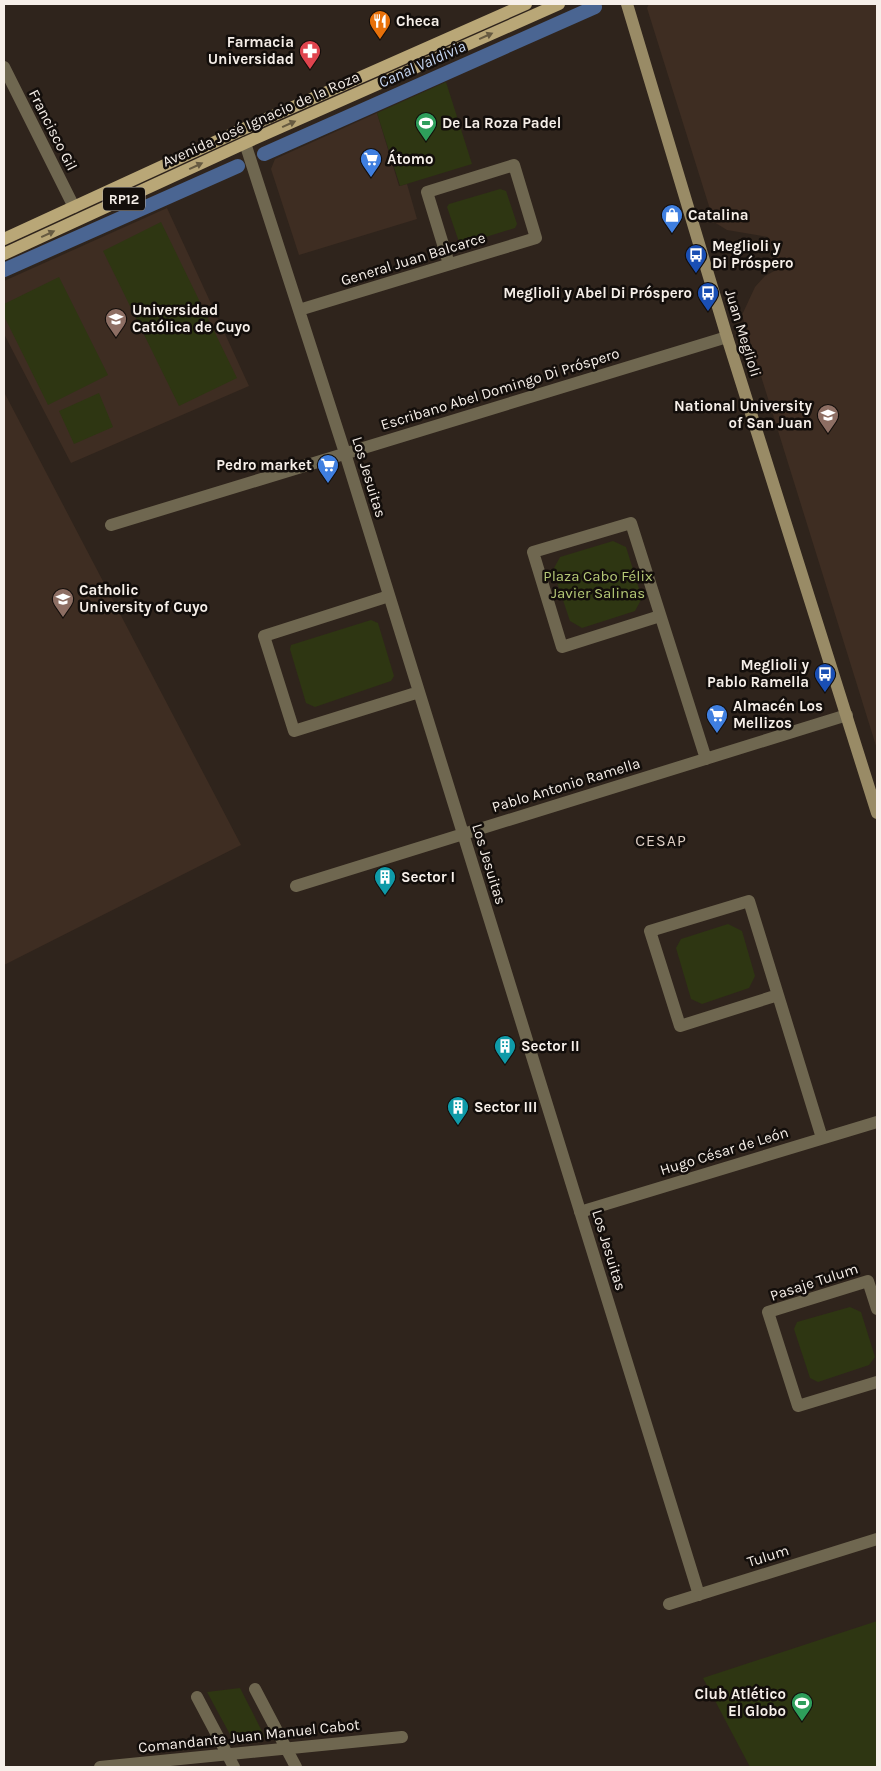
<svg xmlns="http://www.w3.org/2000/svg" width="881" height="1771" viewBox="0 0 881 1771" font-family="Karla,sans-serif">
<rect width="100%" height="100%" fill="#2f241c"/>
<!-- built -->
<path fill="#3e2d22" d="M649,4H877V749L742,315L755,287L765,276L780,268L768,237L727,230L714,222L647,8Z
M377,113L399,186L407,184L417,219L299,255L271,169L275,159Z
M167,208L249,386L71,463L4,334V281Z
M4,392L241,845L4,965Z"/>
<!-- green -->
<path fill="#2e3612" d="M446,82L472,164L400,186L377,113Z
M500,189L506,191L517,224L515,228L463,244L459,242L447,207L449,204Z
M161,222L237,378L179,406L103,251Z
M59,277L108,375L48,405L4,316V304Z
M99,393L113,427L74,444L59,411Z
M613,541L626,547L642,598L635,611L582,628L570,621L553,570L560,557Z
M371,620L378,623L394,676L391,681L315,707L306,703L290,649L291,645Z
M728,924L742,931L755,976L749,988L702,1004L691,999L676,948L681,939Z
M850,1307L861,1312L875,1357L869,1365L818,1382L810,1378L794,1329L797,1322Z
M877,1621V1767H750L703,1678Z
M240,1688L265,1737L233,1740L207,1692Z"/>
<g fill="none" stroke-linecap="round" stroke-linejoin="round">
<!-- canal -->
<path stroke="#4a6592" stroke-width="14" d="M264,154L595,7
M4,270L238,166"/>
<!-- street -->
<path stroke="#6f6750" stroke-width="12" d="M4,67L74,207
M245,143L345,453L699,1595
M299,310L536,238L514,165L427,192L449,264
M111,525L727,337
M389,596L264,636L294,731L419,692
M660,616L562,647L533,552L631,523L706,759
M296,886L847,715
M778,995L680,1026L650,931L749,901L822,1138
M580,1212L877,1122
M877,1309L868,1281L768,1312L798,1406L877,1382
M669,1604L877,1539
M255,1689L296,1767
M197,1697L234,1767
M100,1767L402,1737"/>
<!-- secondary -->
<path stroke="#998b66" stroke-width="12" d="M627,4L727,337L877,813"/>
<!-- primary -->
<path stroke="#b9a777" stroke-width="12" d="M4,239L241,130L526,4
M4,254L245,143L559,4"/>
</g>
<!-- one-way arrows -->
<defs><path id="oneway-solid" d="M-6-.8H1V-3.2L6.5 0L1 3.2V.8H-6Z" transform="scale(1.25)"/></defs>
<g fill="#665a41">
<use href="#oneway-solid" transform="translate(486 36) rotate(-24)"/>
<use href="#oneway-solid" transform="translate(289 124) rotate(-24)"/>
<use href="#oneway-solid" transform="translate(196 166) rotate(-25)"/>
<use href="#oneway-solid" transform="translate(48 234) rotate(-25)"/>
</g>
<!-- icons -->
<defs>
<g id="restaurant-pin" transform="scale(1.125)"><path d="M0 17L-7.5 6A9.5 9.5 0 1 1 7.5 6Z" fill="#e8710a" stroke="#130e0b"/><path d="M-5-6h1v4h1v-4h1v4h1v-4h1v5L-1.5 .5V6h-2V.5L-5-1ZM5-6V6H3V1.5H1.5Q1.5-4 5-6Z" fill="#fff"/></g>
<g id="pharmacy-pin" transform="scale(1.125)"><path d="M0 17L-7.5 6A9.5 9.5 0 1 1 7.5 6Z" fill="#e0444e" stroke="#130e0b"/><path d="M-2-6h4v4h4v4h-4v4h-4v-4h-4v-4h4Z" fill="#fff"/></g>
<g id="stadium-pin" transform="scale(1.125)"><path d="M0 17L-7.5 6A9.5 9.5 0 1 1 7.5 6Z" fill="#2e9e5b" stroke="#130e0b"/><path d="M0-5a6.5 5 0 1 0 0 10a6.5 5 0 1 0 0-10ZM-3.5-1.8h7v3.6h-7Z" fill="#fff"/></g>
<g id="supermarket-pin" transform="scale(1.125)"><path d="M0 17L-7.5 6A9.5 9.5 0 1 1 7.5 6Z" fill="#3f7fe0" stroke="#130e0b"/><path d="M-6-5.5h2.5l.6 2H6L4.5 2H-2.5L-4.4-4H-6ZM-1.5 3.2a1.3 1.3 0 1 0 .1 0ZM3 3.2a1.3 1.3 0 1 0 .1 0Z" fill="#fff"/></g>
<g id="shop-pin" transform="scale(1.125)"><path d="M0 17L-7.5 6A9.5 9.5 0 1 1 7.5 6Z" fill="#3f7fe0" stroke="#130e0b"/><path d="M-5-2.5h2.3a2.7 3.5 0 0 1 5.4 0H5L5.5 6h-11ZM-1.5-2.5h3a1.5 2.3 0 0 0-3 0Z" fill="#fff"/></g>
<g id="bus-pin" transform="scale(1.125)"><path d="M0 17L-7.5 6A9.5 9.5 0 1 1 7.5 6Z" fill="#1a4fb4" stroke="#130e0b"/><path d="M-5-6H5V4H4V6H2V4H-2V6H-4V4H-5ZM-3.5-4V0h7V-4ZM-3.5 1.2v1.5H-2V1.2ZM2 1.2v1.5H3.5V1.2Z" fill="#fff"/></g>
<g id="university-pin" transform="scale(1.125)"><path d="M0 17L-7.5 6A9.5 9.5 0 1 1 7.5 6Z" fill="#8d6e63" stroke="#130e0b"/><path d="M0-5L7-2L0 1L-7-2ZM-4 1L0 2.5L4 1V4Q0 6-4 4Z" fill="#fff"/></g>
<g id="building-pin" transform="scale(1.125)"><path d="M0 17L-7.5 6A9.5 9.5 0 1 1 7.5 6Z" fill="#0f9aa8" stroke="#130e0b"/><path d="M-4-6H4V6H1V3H-1V6H-4ZM-2.5-4.3h1.7v1.8h-1.7ZM.8-4.3h1.7v1.8H.8ZM-2.5-1h1.7V.8h-1.7ZM.8-1h1.7V.8H.8Z" fill="#fff"/></g>
</defs>
<g fill-rule="evenodd">
<use href="#restaurant-pin" x="380" y="21"/>
<use href="#pharmacy-pin" x="310" y="51"/>
<use href="#stadium-pin" x="426" y="123"/>
<use href="#supermarket-pin" x="371" y="159"/>
<use href="#shop-pin" x="672" y="215"/>
<use href="#bus-pin" x="696" y="255"/>
<use href="#bus-pin" x="708" y="293"/>
<use href="#university-pin" x="116" y="319"/>
<use href="#university-pin" x="828" y="415"/>
<use href="#supermarket-pin" x="328" y="465"/>
<use href="#university-pin" x="63" y="599"/>
<use href="#bus-pin" x="825" y="674"/>
<use href="#supermarket-pin" x="717" y="715"/>
<use href="#building-pin" x="385" y="877"/>
<use href="#building-pin" x="505" y="1046"/>
<use href="#building-pin" x="458" y="1107"/>
<use href="#stadium-pin" x="802" y="1703"/>
</g>
<g text-anchor="middle" dominant-baseline="central" stroke-width="5" stroke-linejoin="round" paint-order="stroke">
<!-- shield labels -->
<rect fill="#130e0b" stroke="#b2aca6" stroke-width="1" x="103" y="187.5" width="42" height="23" rx="4"/>
<g font-size="14" font-weight="bold" fill="#f6efe9">
<text x="124" y="199">RP12</text>
</g>
<!-- poi labels -->
<g font-size="15" font-weight="bold" fill="#f6efe9" stroke="#130e0b" text-anchor="start">
<text x="396" y="21">Checa</text>
<text x="294" y="42" text-anchor="end">Farmacia<tspan x="294" dy="17">Universidad</tspan></text>
<text x="442" y="123">De La Roza Padel</text>
<text x="387" y="159">Átomo</text>
<text x="688" y="215">Catalina</text>
<text x="712" y="246">Meglioli y<tspan x="712" dy="17">Di Próspero</tspan></text>
<text x="692" y="293" text-anchor="end">Meglioli y Abel Di Próspero</text>
<text x="132" y="310">Universidad<tspan x="132" dy="17">Católica de Cuyo</tspan></text>
<text x="812" y="406" text-anchor="end">National University<tspan x="812" dy="17">of San Juan</tspan></text>
<text x="312" y="465" text-anchor="end">Pedro market</text>
<text x="79" y="590">Catholic<tspan x="79" dy="17">University of Cuyo</tspan></text>
<text x="809" y="665" text-anchor="end">Meglioli y<tspan x="809" dy="17">Pablo Ramella</tspan></text>
<text x="733" y="706">Almacén Los<tspan x="733" dy="17">Mellizos</tspan></text>
<text x="401" y="877">Sector I</text>
<text x="521" y="1046">Sector II</text>
<text x="474" y="1107">Sector III</text>
<text x="786" y="1694" text-anchor="end">Club Atlético<tspan x="786" dy="17">El Globo</tspan></text>
</g>
<!-- street labels -->
<g font-size="15" fill="#f6efe9" stroke="#130e0b">
<text transform="translate(261 119) rotate(-24)">Avenida José Ignacio de la Roza</text>
<text transform="translate(53 130) rotate(63)">Francisco Gil</text>
<text transform="translate(413 259) rotate(-17)">General Juan Balcarce</text>
<text transform="translate(743 333) rotate(73)">Juan Meglioli</text>
<text transform="translate(500 389) rotate(-17)">Escribano Abel Domingo Di Próspero</text>
<text transform="translate(369 477) rotate(73)">Los Jesuitas</text>
<text transform="translate(566 785) rotate(-17)">Pablo Antonio Ramella</text>
<text transform="translate(489 864) rotate(73)">Los Jesuitas</text>
<text transform="translate(724 1151) rotate(-17)">Hugo César de León</text>
<text transform="translate(609 1250) rotate(73)">Los Jesuitas</text>
<text transform="translate(814 1282) rotate(-18)">Pasaje Tulum</text>
<text transform="translate(768 1556) rotate(-17)">Tulum</text>
<text transform="translate(249 1736) rotate(-6)">Comandante Juan Manuel Cabot</text>
</g>
<!-- park labels -->
<g font-size="15" fill="#b6ca77" stroke="#130e0b">
<text x="598" y="576">Plaza Cabo Félix<tspan x="598" dy="17">Javier Salinas</tspan></text>
</g>
<!-- water labels -->
<g font-size="16" font-style="italic" fill="#c7d8f4" stroke="#130e0b">
<text transform="translate(422 64) rotate(-24)">Canal Valdivia</text>
</g>
<!-- neighbourhood labels -->
<g font-size="16" letter-spacing="1" fill="#decfc5" stroke="#130e0b">
<text x="661" y="840">CESAP</text>
</g>
</g>
<!-- border -->
<rect width="881" height="1771" fill="none" stroke="#f6efe9" stroke-width="10"/>
</svg>
